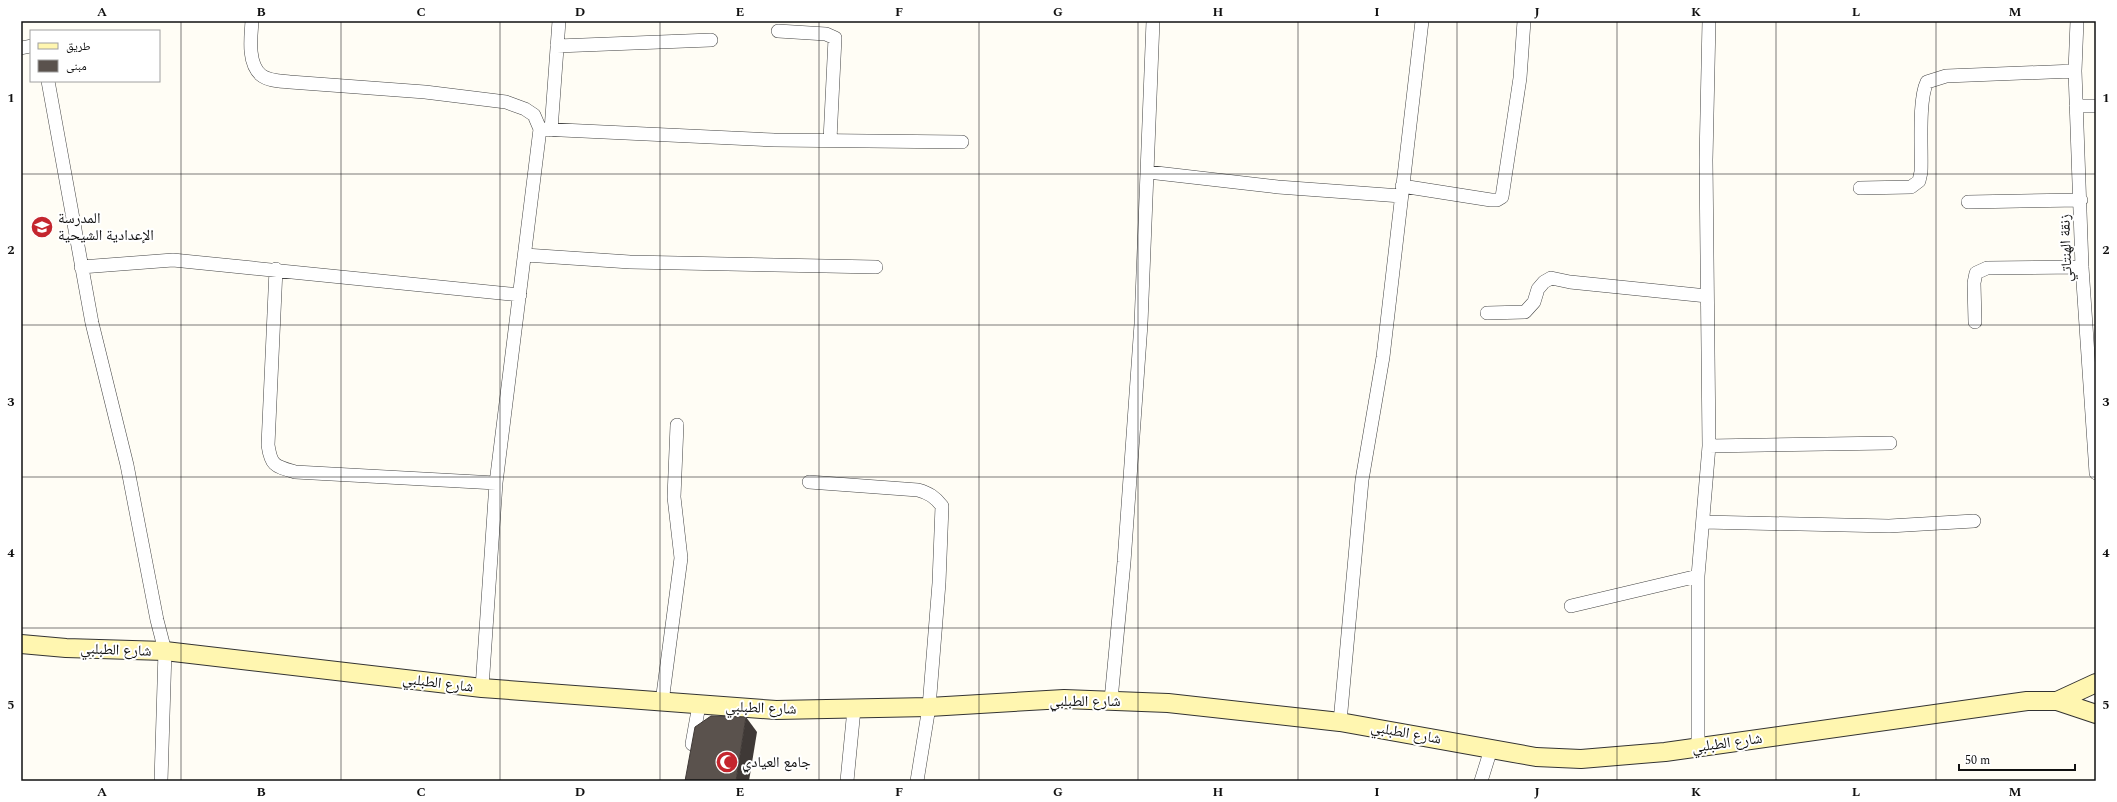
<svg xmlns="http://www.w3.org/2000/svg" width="2117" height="802" viewBox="0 0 2117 802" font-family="Spectral,'Noto Naskh Arabic',serif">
<rect width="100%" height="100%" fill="#fffdf5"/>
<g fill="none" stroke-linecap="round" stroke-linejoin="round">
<!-- street casing -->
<g stroke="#444" stroke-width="14">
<path id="street" d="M252,21C251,36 247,63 261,75C268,81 281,81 290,82L425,92L506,102L525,109L534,115L540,129L496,483L482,688
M2077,21L2075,71L2082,267L2096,473
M778,31L826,34L835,38L830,140
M557,46L711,40
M21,48L31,46
M48,81L92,323L127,465L157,620L165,651L161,781
M2076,106H2096
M540,129L774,140L962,142
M551,130L559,21
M1148,172L1278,187L1401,196
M1402,186L1491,200H1497L1502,197L1520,78L1524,21
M1860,188L1911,187L1919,181L1921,172C1922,150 1918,100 1927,82L1946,76L2075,71
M1968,202L2081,200
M525,255L630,262L876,267
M81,267L173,260L520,295
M276,269L268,445C271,466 275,466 295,472L496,483
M1487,313L1525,312L1534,302L1538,289L1544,282L1551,278L1570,282L1707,296
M1975,322L1974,283L1976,273L1987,268L2082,267
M1709,446L1890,443
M809,482L918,490C929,493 935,497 942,506L939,583L929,707L917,781
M1703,522L1889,526L1974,521
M1571,606L1698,576
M1111,700L1124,562L1141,324L1153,21
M662,702L681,558L674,497L677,425
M1340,722L1362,480L1383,357L1422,21
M692,744L699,705
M1698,748V576L1709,446L1706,160L1709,21
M847,781L854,709
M1481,781L1491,749"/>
</g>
<!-- secondary casing -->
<g stroke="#333" stroke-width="20">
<path id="secondary" d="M21,644L66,648L165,651L482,688L776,710L929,707L1064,699L1168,703L1340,722L1536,757L1581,759L1665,752L2027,701H2057L2096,714
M2057,701L2096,683"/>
</g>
<!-- street -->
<use href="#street" stroke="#fff" stroke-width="13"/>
<!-- secondary -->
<use href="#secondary" stroke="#fff6b0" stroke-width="18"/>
</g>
<!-- shaded-wall -->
<path fill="#3f3936" d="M746,717L757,732L749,781H736Z"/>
<!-- building -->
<path fill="#5a524d" stroke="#3f3936" d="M711,716L746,717L736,781H685L695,727Z"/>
<!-- grid -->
<path fill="none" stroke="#111" stroke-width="1" stroke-opacity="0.55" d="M181,21V781M341,21V781M500,21V781M660,21V781M819,21V781M979,21V781M1138,21V781M1298,21V781M1457,21V781M1617,21V781M1776,21V781M1936,21V781M21,174H2096M21,325H2096M21,477H2096M21,628H2096"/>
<!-- icons -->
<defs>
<g id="school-disc" transform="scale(1.15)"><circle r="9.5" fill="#c4262e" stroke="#fff"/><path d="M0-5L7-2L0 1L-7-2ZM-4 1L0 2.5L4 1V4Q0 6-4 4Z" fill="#fff"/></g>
<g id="mosque-disc" transform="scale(1.15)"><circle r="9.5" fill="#c4262e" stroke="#fff"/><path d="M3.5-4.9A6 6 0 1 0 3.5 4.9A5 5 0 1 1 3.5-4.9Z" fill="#fff"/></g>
</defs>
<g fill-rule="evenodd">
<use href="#school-disc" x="42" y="227"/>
<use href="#mosque-disc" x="727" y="762"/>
</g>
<g text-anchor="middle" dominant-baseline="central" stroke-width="4" stroke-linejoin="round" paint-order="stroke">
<!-- poi labels -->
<g font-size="15" fill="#111" stroke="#fff" text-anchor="start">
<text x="58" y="218">المدرسة<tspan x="58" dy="17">الإعدادية الشيحية</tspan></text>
<text x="742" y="762">جامع العيادي</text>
</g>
<!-- street labels -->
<g font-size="15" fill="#111" stroke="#fff">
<text transform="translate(2066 248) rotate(-92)">زنقة الهنتاتي</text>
<text transform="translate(116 650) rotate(2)">شارع الطبلبي</text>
<text transform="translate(438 683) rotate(7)">شارع الطبلبي</text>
<text x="1085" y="701">شارع الطبلبي</text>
<text transform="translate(761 708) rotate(2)">شارع الطبلبي</text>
<text transform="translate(1406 733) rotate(10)">شارع الطبلبي</text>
<text transform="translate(1727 743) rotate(-8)">شارع الطبلبي</text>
</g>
</g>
<!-- border -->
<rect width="2117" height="802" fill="none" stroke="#ffffff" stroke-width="44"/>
<!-- legend -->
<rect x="30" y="30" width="130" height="52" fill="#ffffff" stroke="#a0a0a0"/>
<rect x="38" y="43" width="20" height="6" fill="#fff6b0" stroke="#a0a0a0"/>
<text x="66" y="50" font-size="12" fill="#111111">طريق</text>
<rect x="38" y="60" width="20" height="12" fill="#5a524d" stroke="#a0a0a0"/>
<text x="66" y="70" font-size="12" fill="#111111">مبنى</text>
<!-- scale -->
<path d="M1959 764v6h116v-6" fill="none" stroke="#111111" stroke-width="2"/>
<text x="1965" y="764" font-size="12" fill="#111111" stroke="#ffffff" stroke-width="3" paint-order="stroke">50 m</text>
<rect x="22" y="22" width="2073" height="758" fill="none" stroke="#111" stroke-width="1.5"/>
<g font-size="13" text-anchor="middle" font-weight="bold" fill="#111">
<text x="102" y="16">A</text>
<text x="261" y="16">B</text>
<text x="421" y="16">C</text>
<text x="580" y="16">D</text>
<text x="740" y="16">E</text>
<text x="899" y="16">F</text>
<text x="1058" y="16">G</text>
<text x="1218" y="16">H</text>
<text x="1377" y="16">I</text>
<text x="1537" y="16">J</text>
<text x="1696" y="16">K</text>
<text x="1856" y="16">L</text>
<text x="2015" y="16">M</text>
<text x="11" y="102">1</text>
<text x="2106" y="102">1</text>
<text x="11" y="254">2</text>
<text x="2106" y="254">2</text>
<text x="11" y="406">3</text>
<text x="2106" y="406">3</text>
<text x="11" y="557">4</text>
<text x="2106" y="557">4</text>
<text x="11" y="709">5</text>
<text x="2106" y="709">5</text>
<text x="102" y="796">A</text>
<text x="261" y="796">B</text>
<text x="421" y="796">C</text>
<text x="580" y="796">D</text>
<text x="740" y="796">E</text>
<text x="899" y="796">F</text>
<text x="1058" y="796">G</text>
<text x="1218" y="796">H</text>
<text x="1377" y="796">I</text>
<text x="1537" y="796">J</text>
<text x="1696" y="796">K</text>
<text x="1856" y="796">L</text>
<text x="2015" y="796">M</text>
</g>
</svg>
